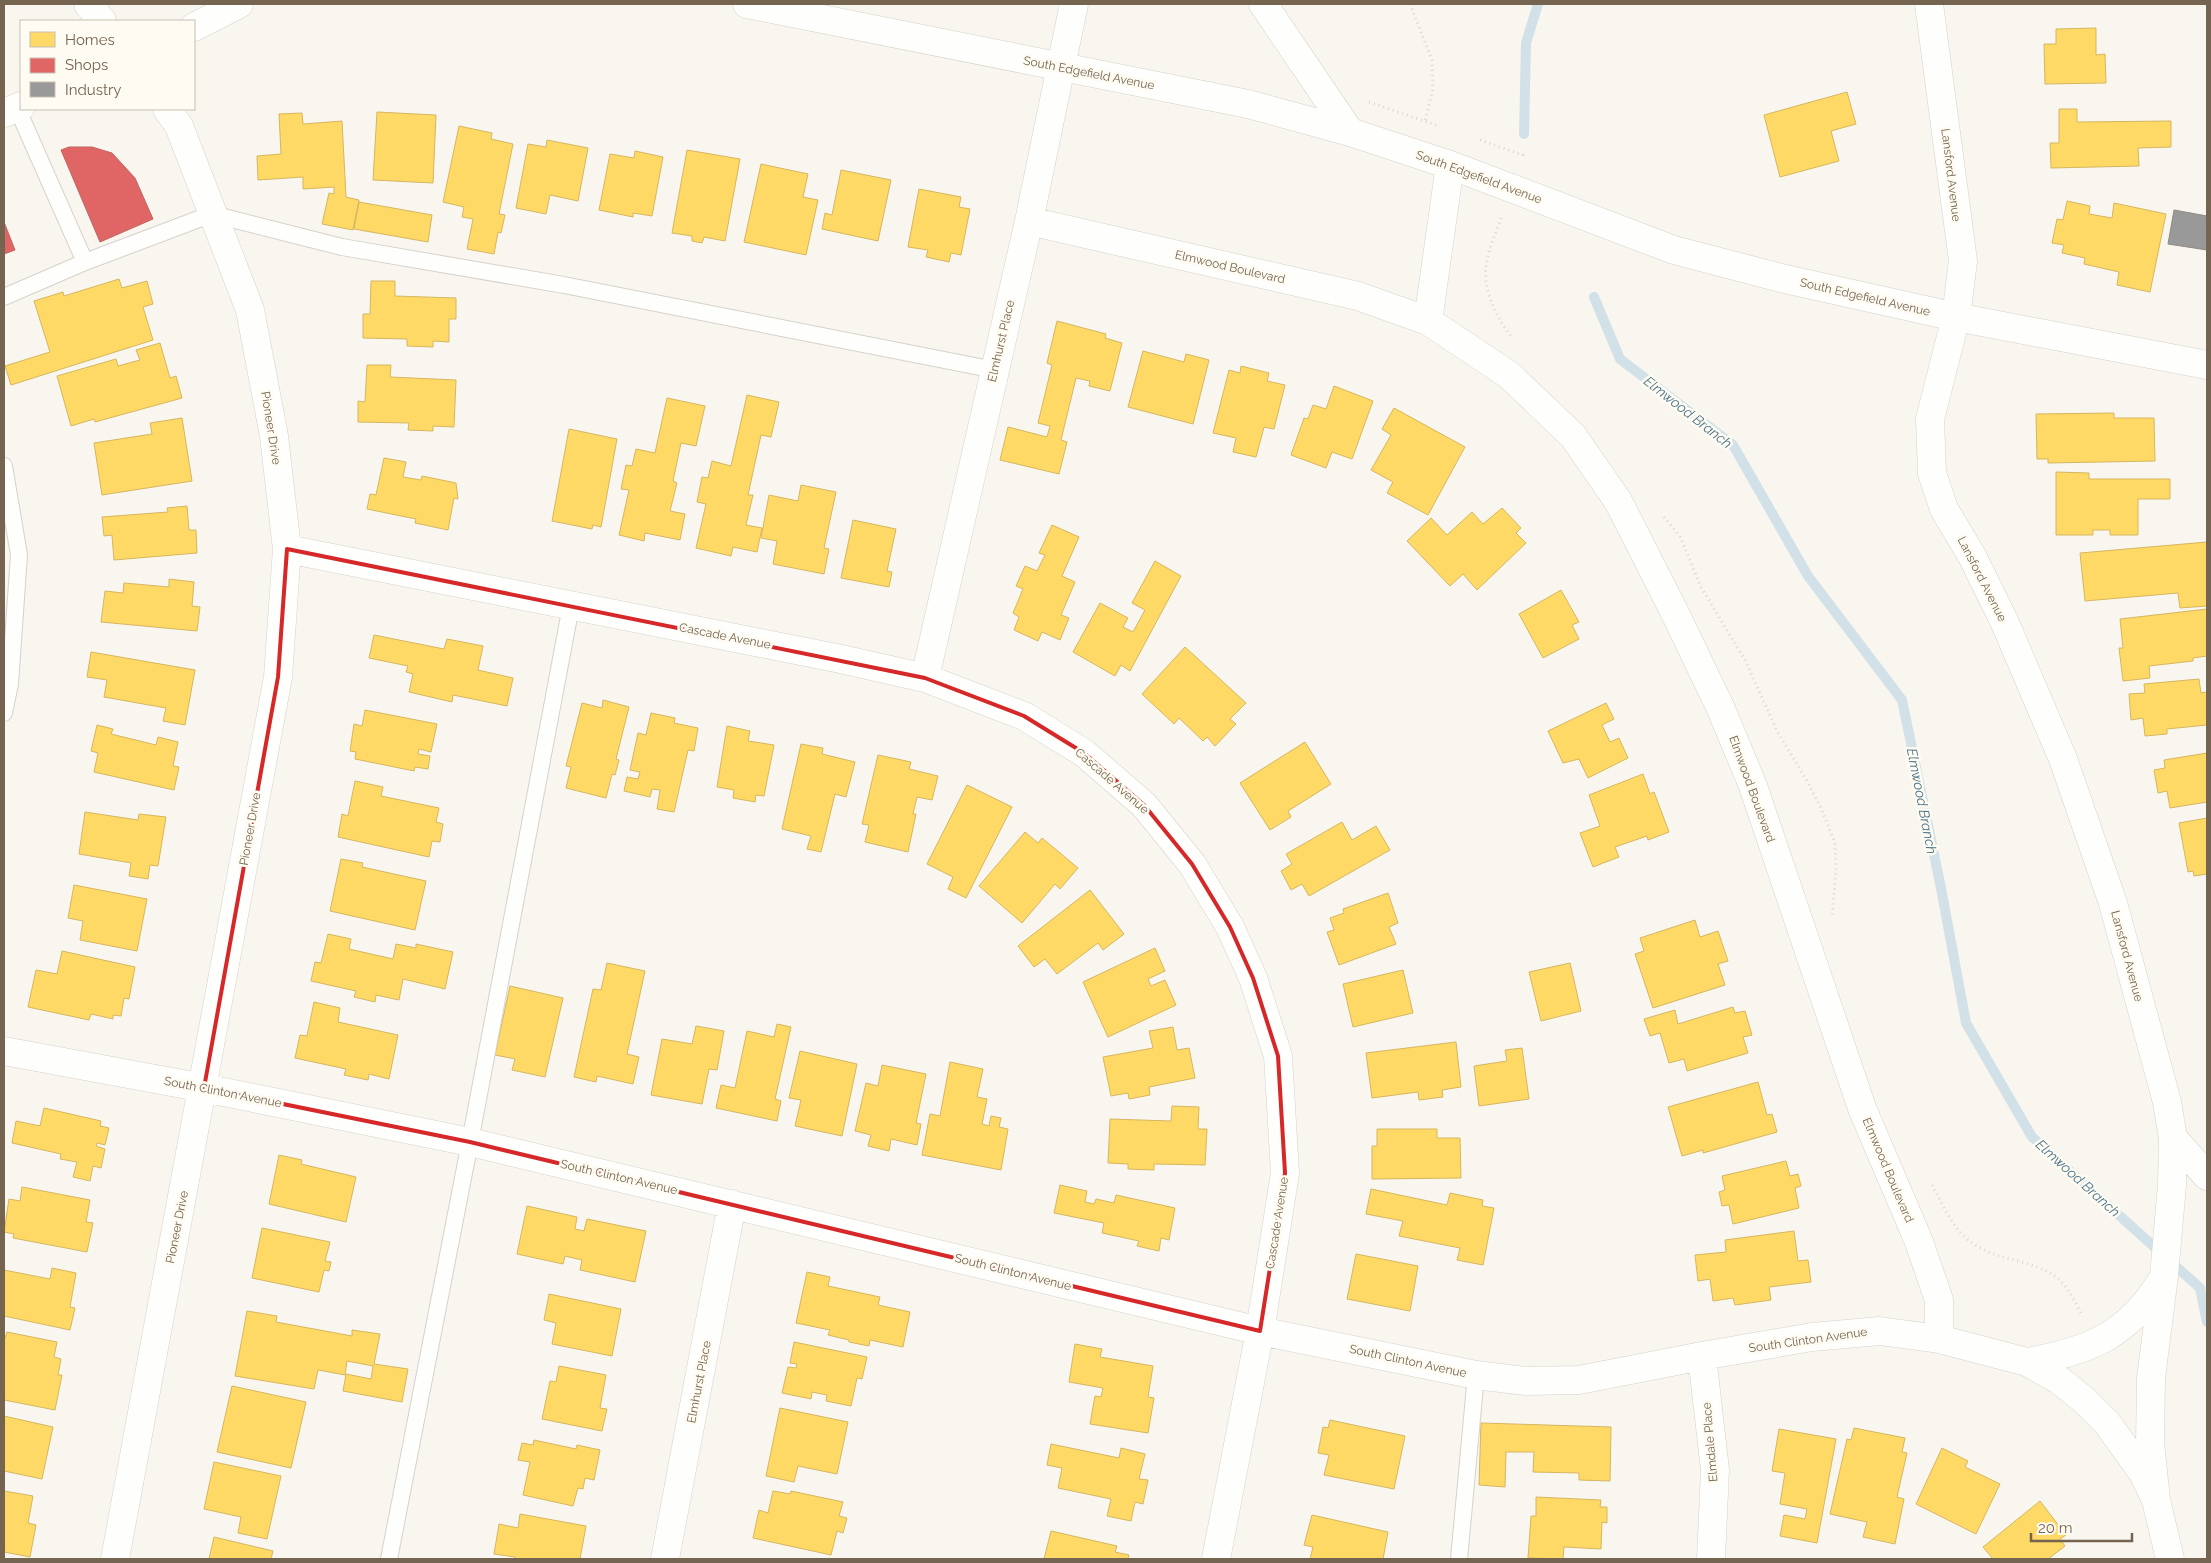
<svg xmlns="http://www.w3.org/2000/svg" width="2211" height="1563" viewBox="0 0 2211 1563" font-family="Raleway,sans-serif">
<rect width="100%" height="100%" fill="#f8f6ee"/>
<!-- homes -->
<path fill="#ffd966" stroke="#d6b65f" d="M2096,28V55L2105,54L2106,83L2045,84L2044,44H2056V29Z
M1847,92L1856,124L1831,131L1839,161L1780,177L1764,115Z
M2059,109H2077V122L2171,121V147L2138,148L2139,166L2051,168L2050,143H2059Z
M377,112L436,115L433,183L373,180Z
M302,113L303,124L342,121L346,197L359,200L353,230L322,224L329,193L334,194V187L303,189V177L258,180L257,156L281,154L279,114Z
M459,126L492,133L491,139L513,144L499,214L505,215L501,233L498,232L494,254L467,249L473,219L462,217L464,207L443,202Z
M547,140L588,148L578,201L550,195L546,214L516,208L528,144L546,147Z
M687,150L740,159L725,241L704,237L702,243L692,241V236L672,233Z
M635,151L663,157L652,216L633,213V217L599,210L610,154L634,158Z
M761,164L808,174L803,197L818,200L806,255L744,242Z
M841,170L891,180L878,241L822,229L825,213L832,215Z
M919,189L961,197L959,207L970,209L961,255L951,253L949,262L926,257L928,250L908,247Z
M2067,201L2090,206L2089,214L2112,218L2114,203L2166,214L2150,292L2117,285L2119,272L2084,264L2085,258L2062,253L2064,245L2052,243L2057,219L2063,220Z
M359,202L432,215L428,242L354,229Z
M119,279L122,288L147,281L153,304L143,307L153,340L11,385L5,366L50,352L34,301L63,292L64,296Z
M371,281H395V296L456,298V319H449V342L433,341V347L407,346V339L363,338V314H370Z
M1057,321L1106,334L1105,338L1122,343L1110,391L1089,386L1090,381L1076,378L1061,440L1067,442L1059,474L1000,460L1008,427L1047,437L1050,426L1038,423L1052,365L1047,363Z
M160,343L170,378L176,376L182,398L95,422L94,419L71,426L57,376L116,359L118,366L140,360L136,350Z
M1143,351L1184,362L1186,354L1209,360L1193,424L1128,407Z
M367,365H391L390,377L456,380L454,427L433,426V431L408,430L409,423L358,422V401L365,402Z
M1241,366L1269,373L1267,381L1285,385L1274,429L1264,427L1256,457L1233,452L1236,438L1213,433L1229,370L1240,373Z
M1334,386L1373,401L1352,459L1332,452L1326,468L1291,455L1304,418L1308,419L1313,405L1326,409Z
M747,395L779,402L771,437L761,435L748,495H753L746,525L762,528L757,552L733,547L731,556L696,548L706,504L697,502L702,477L708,478L712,461L731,466Z
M667,398L705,406L696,446L681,443L673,481L677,483L670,511L685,514L680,540L645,533L644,541L619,535L629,490L621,489L626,465L632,466L636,449L655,453Z
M1394,408L1465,447L1428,515L1387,493L1393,482L1371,470L1391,435L1382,429Z
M2114,413V418H2154L2155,461L2048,463V459H2037L2036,414Z
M182,418L192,481L102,495L94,443L152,434L150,423Z
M569,429L617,439L601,527L593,525L592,529L552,521Z
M384,458L406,462L403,477L421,480L422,476L456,483L458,499L454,498L448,530L415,523L416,519L367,509L370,494L376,495Z
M2056,472L2089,473V479H2170V499H2138V535H2110V530H2093V535H2056Z
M801,485L836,492L824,548L829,549L824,574L773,564L777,541L761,538L769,495L798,501Z
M187,506L189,530H196L197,553L114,560L112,535L104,536L102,517L168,512L167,508Z
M1502,508L1521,528L1516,533L1526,543L1477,590L1463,574L1450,586L1407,541L1431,518L1447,535L1472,512L1483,524Z
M853,520L896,529L887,571L892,572L889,587L841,578Z
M1052,525L1079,537L1062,576L1075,582L1061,615L1069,618L1060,640L1042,632L1038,641L1014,630L1019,617L1013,613L1023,589L1016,586L1025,566L1037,571L1045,555L1039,553Z
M2207,542V606L2180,608L2178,593L2085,601L2080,553Z
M1155,561L1181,576L1130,671L1121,665L1115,676L1073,652L1100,603L1128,618L1123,627L1133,632L1145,610L1132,603Z
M169,579L194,582L192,606L200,607L197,631L101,622L105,591L123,593L124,583L169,587Z
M1561,590L1579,622L1572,625L1579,639L1543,658L1519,614Z
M2207,609V656L2193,658V661L2149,666L2150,678L2123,681L2119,648H2123L2120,619Z
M374,635L444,649L447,639L483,646L478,670L513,678L507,706L453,695L452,702L409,692L413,674L406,672L408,666L369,658Z
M1185,647L1246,703L1230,719L1236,724L1215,746L1207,737L1203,741L1179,718L1174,724L1142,694Z
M91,652L195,670L185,725L163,721L166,708L104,697L107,680L87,677Z
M2199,679L2201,693L2207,692V725L2167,729V734L2145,736L2143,718L2131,720L2129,694L2145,693L2144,684Z
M603,700L629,707L616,759L619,760L615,775L612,774L606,798L566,788L571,767L566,766L582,703L602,708Z
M1606,703L1614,719L1602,725L1610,742L1619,738L1628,758L1588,778L1579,759L1563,763L1548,731Z
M365,710L437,724L431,752L419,749L418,754L430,756L428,769L415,767L414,771L355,759L356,752L350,751L354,724L362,726Z
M651,713L675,718L674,723L698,728L694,751L688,750L674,812L657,809L660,790L652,789L650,797L624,791L627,777L638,779L640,772L630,770L638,733L646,735Z
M97,725L113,729L111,734L156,745L158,737L178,742L173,766L179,767L174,790L94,772L98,753L91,751Z
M727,726L750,731L748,741L774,745L764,796L756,795L755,802L733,798L734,790L717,787Z
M1305,742L1331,784L1288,811L1291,817L1270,830L1240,783Z
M801,744L823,748L822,754L855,762L846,797L835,794L821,852L807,849L811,836L782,829Z
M2207,753V802L2170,808L2167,791L2158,793L2154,770L2165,768L2164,760Z
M878,755L911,762L909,769L938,776L932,800L917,797L913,814H916L908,852L865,842L869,825L862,824Z
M1643,774L1650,794L1654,792L1669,832L1648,840L1647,836L1615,847L1619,857L1593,867L1580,833L1600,826L1589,795Z
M355,781L383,787L381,796L439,808L436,822L443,824L440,842L432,841L429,857L338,837L342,814L348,816Z
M967,785L1012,807L966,898L948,889L953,877L927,864Z
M85,812L138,820L139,814L166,817L158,866L150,865L148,879L129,876L131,863L79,854Z
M2207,818V874L2194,876L2193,871L2188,872L2179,823Z
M1342,822L1352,840L1376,826L1390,850L1309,896L1302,884L1291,890L1281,871L1292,864L1286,854Z
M1025,832L1038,843L1042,838L1078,868L1060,889L1055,884L1022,923L979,886Z
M341,859L363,863L362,867L426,881L415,930L330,911Z
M74,885L147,899L137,951L80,940L83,921L68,918Z
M1090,890L1124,934L1103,950L1098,943L1057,974L1045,959L1034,967L1018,946Z
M1388,893L1398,923L1389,927L1396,944L1339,965L1327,932L1334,930L1330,918L1344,913L1343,909Z
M1695,920L1700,937L1718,931L1728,961L1718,964L1725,985L1653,1008L1635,954L1644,951L1640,938Z
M328,934L351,939L349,949L393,959L396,944L416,948V944L453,952L445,989L403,979L399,1000L376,995L375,1002L354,997L356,991L311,981L315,962L321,963Z
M1155,948L1165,971L1148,979L1151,986L1165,980L1176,1005L1108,1037L1083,982Z
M62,951L135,967L129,999L124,998L121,1016L113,1015V1019L91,1014L89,1020L28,1007L36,970L57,974Z
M607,963L645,971L627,1054L639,1057L633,1084L597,1076L596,1082L574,1077L593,989L601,990Z
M1570,963L1581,1011L1541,1021L1529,972Z
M1403,970L1413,1013L1353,1027L1343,984Z
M510,986L563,998L545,1077L512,1070L515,1059L495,1055Z
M314,1002L340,1008L338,1022L398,1035L389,1079L369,1074L368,1080L344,1075L346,1069L295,1058L300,1035L307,1036Z
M1733,1007L1735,1013L1745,1011L1752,1035L1743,1037L1748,1053L1687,1071L1684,1059L1669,1063L1660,1033L1650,1036L1644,1019L1675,1010L1678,1024Z
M777,1024L791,1027L775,1099L781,1101L777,1121L716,1108L721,1085L735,1088L747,1031L774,1037Z
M696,1026L724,1031L717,1070L709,1069L702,1104L651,1095L662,1039L692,1044Z
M1173,1027L1177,1050L1189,1048L1195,1078L1149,1087L1150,1095L1129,1099L1128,1093L1111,1096L1103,1057L1153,1048L1149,1031Z
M1456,1042L1461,1087L1442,1090L1443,1097L1419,1100L1418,1092L1372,1098L1366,1053Z
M1522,1048L1529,1099L1479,1106L1474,1066L1507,1061L1505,1050Z
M800,1051L857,1064L842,1136L795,1126L801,1100L789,1098Z
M950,1062L983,1069L977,1097L987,1099L982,1124L989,1126L991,1116L1001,1118L999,1127L1008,1129L1001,1170L922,1155L930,1114L940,1116Z
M882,1065L926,1074L916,1123L921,1124L917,1145L891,1139L889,1151L868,1146L871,1135L855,1131L866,1083L878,1086Z
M1758,1082L1767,1115L1772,1114L1777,1132L1703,1153V1150L1682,1156L1668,1107Z
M1172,1106L1199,1107L1198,1129H1207L1205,1165L1154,1164V1170L1128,1169V1164L1108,1163L1110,1119L1171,1121Z
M44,1108L101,1121L100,1126L109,1128L105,1145L97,1143L96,1146L105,1149L101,1168L93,1166L90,1181L73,1177L77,1162L60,1159L61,1154L12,1143L16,1121L40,1126Z
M1377,1129H1437V1138H1460L1461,1178L1372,1179V1146H1377Z
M279,1155L302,1160L301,1164L356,1177L346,1222L269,1204Z
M1786,1161L1790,1176L1798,1174L1801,1186L1795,1188L1799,1208L1733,1224L1729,1205L1722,1206L1719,1192L1725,1190L1722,1176Z
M1060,1185L1087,1191L1085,1202L1094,1204L1096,1199L1114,1203L1116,1195L1175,1208L1169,1240L1161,1238L1159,1251L1137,1246L1139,1241L1102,1233L1104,1223L1054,1213Z
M22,1187L90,1200L86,1222L93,1223L87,1252L13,1238L14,1234L4,1232L9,1199L20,1201Z
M1371,1189L1447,1205L1450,1193L1483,1200L1482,1206L1494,1208L1483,1265L1457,1260L1460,1248L1399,1236L1403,1221L1366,1214Z
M527,1206L577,1217L575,1229L584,1231L587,1219L646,1231L635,1282L580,1270L582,1260L565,1256L563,1264L517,1254Z
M262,1228L330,1242L325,1261L331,1262L329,1271L324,1270L319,1292L252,1278Z
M1794,1231L1798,1261L1808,1260L1811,1282L1769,1287L1771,1300L1735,1305L1733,1298L1713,1301L1710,1279L1698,1281L1695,1255L1726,1252L1725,1240Z
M1356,1254L1418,1266L1410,1311L1347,1299Z
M52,1268L76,1273L70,1307L75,1308L70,1330L4,1316V1270L50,1279Z
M807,1272L830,1277L828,1286L880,1297L878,1305L910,1312L903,1347L870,1340L869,1346L849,1342V1340L828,1335L830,1330L796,1323Z
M549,1294L621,1309L612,1356L552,1344L556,1323L544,1320Z
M247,1311L277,1316L276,1322L352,1336V1330L380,1334L374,1364L408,1369L402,1402L343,1391L346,1374L371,1379L373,1366L347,1361L345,1375L318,1370L314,1389L235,1376Z
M7,1332L57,1342L54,1357L61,1359L58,1375H62L55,1410L4,1400V1341Z
M794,1342L867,1357L862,1379L857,1378L851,1406L826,1401L827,1395L812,1392L811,1399L782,1393L788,1367L796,1368L797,1364L790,1363Z
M1075,1344L1102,1349L1100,1357L1153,1366L1148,1397L1154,1398L1148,1433L1090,1424L1095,1396L1101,1397L1103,1388L1069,1382Z
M559,1366L606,1375L600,1408L607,1409L602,1431L542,1419L550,1381L556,1382Z
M232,1386L306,1402L291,1468L217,1452Z
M780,1408L848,1422L837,1474L798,1466L794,1482L766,1476Z
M4,1416L53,1427L42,1479L4,1471Z
M1330,1420L1405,1436L1394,1489L1324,1475L1329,1455L1318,1453L1323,1427L1328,1428Z
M1481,1423L1611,1427L1610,1481L1579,1480V1473L1533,1472L1534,1452H1506L1505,1487L1479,1485Z
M1854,1428L1905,1438L1902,1452L1907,1453L1897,1497L1904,1499L1895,1544L1863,1537L1867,1522L1830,1514L1847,1439L1851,1440Z
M1779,1429L1836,1439L1817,1543L1780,1536L1784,1515L1805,1519L1807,1509L1780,1504L1785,1473L1772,1471Z
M534,1440L576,1449L577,1445L600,1450L594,1480L585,1478L583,1489L578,1488L573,1506L523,1495L530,1462L518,1460L522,1443L533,1445Z
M1051,1444L1119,1458L1121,1448L1145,1454L1139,1479L1148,1480L1143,1504L1135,1502L1131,1521L1107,1516L1111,1499L1058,1488L1062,1468L1047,1465Z
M1942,1448L1968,1461L1965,1467L2000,1484L1976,1534L1916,1504Z
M214,1462L281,1476L267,1539L238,1533L241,1517L204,1509Z
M4,1491L33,1496L28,1523L36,1525L30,1557L4,1552Z
M773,1491L790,1494L791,1491L843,1502L839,1516L847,1518L843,1533L837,1531L831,1555L753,1538L759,1510L768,1513Z
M1536,1497L1601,1500L1600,1507H1607V1523L1602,1522L1601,1549L1564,1547L1563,1559L1528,1558L1531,1516H1536Z
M2040,1501L2066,1535L2060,1539L2065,1546L2048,1559H1993L1983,1547Z
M520,1514L586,1526L580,1559H514L515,1557L494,1554L499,1524L518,1528Z
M1312,1515L1388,1532L1383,1559H1310L1313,1547L1304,1545Z
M1051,1531L1117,1546L1115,1552L1129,1555L1128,1559H1044Z
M214,1537L273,1551L271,1559H209Z"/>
<!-- shops -->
<path fill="#e06666" stroke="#c0655f" d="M69,147H92L112,153L135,178L153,219L100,242L61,150Z
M4,222L15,250L4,254Z"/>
<!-- industry -->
<path fill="#999" stroke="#8e8983" d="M2174,210L2207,216V250L2168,244Z"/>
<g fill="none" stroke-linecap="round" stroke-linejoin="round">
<!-- stream -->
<path stroke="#d2e1e7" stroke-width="10" d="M1524,134L1526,43L1538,4
M1594,297L1620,359L1733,445L1808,576L1902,700L1941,888L1966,1023L2032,1137L2200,1288L2207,1322"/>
<!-- lane casing -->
<g stroke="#d6d2cb" stroke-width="18">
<path id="lane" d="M17,108L85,262
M4,297L85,262L212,214L342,247L564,285L995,370
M4,466L19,555L10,684L4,713
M389,1559L470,1142L571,606
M1459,1559L1476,1375"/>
</g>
<!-- street casing -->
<g stroke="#d6d2cb" stroke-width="29">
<path id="street" d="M88,4L102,21
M1263,4L1350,132
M1929,4L1963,261L1956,317L1930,419L1932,473L1944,509L1972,556L2005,623L2063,759L2113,903L2167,1102L2173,1138L2172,1185L2164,1276L2151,1378L2150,1443L2156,1500L2170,1559
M194,27L239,4
M4,113L21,106
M1029,221L1358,296L1428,321L1509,375L1573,436L1618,501L1674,611L1721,709L1753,786L1862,1108L1919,1242L1939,1300V1339
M1428,321L1450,165
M287,549L841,659L925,678L1024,716L1084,753L1144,805L1192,864L1230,927L1253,978L1278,1056L1285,1173L1260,1331L1216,1559
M925,678L1029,221L1074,4
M4,1051L204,1088L470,1142L1260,1331L1476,1375L1526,1381L1579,1380L1702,1356L1812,1337L1880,1331L1939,1339L2027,1362L2059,1380L2084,1400L2107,1423L2143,1473L2156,1500
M2173,1138L2207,1176
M1702,1356L1715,1470L1711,1559
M2027,1362C2090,1351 2128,1335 2162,1280
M115,1559L278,677L287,549L274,436L250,310L179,126L167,109
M665,1559L732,1204"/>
</g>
<!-- secondary casing -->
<g stroke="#d5d1ca" stroke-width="29">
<path id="secondary" d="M747,4L1248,104L1350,132L1450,165L1674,250L1785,279L1956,317L2207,365"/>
</g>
<!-- path -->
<path stroke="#dad6d0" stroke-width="3" stroke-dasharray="1 4" stroke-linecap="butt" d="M1410,4L1432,60L1433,88L1425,121
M1369,102L1436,125
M1480,140L1523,155L1522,158
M1501,218C1496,232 1490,246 1487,260C1481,286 1495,316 1511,336
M1664,517L1680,536L1701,587L1746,662L1777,731L1807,781L1821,808L1835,843L1836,870L1832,917
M1932,1185C1944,1207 1954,1233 1977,1246C2001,1261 2033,1260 2056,1277C2068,1286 2075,1302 2082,1315"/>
<!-- lane -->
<use href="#lane" stroke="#fefefc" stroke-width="16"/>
<!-- street -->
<use href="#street" stroke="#fefefc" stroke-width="28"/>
<!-- secondary -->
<use href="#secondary" stroke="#fefefc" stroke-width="28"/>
</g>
<!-- marked area -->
<path fill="none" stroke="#d62828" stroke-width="4" stroke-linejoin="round" d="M287,549L925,678L1024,716L1084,753L1144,805L1192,864L1230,927L1253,978L1278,1056L1285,1173L1260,1331L470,1142L204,1088L278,677Z"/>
<g text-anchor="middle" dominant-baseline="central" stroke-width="5" stroke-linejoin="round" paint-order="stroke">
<!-- street labels -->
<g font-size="12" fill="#756450" stroke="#fefbf2">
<text transform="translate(1089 73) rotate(11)">South Edgefield Avenue</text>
<text transform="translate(1951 175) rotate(83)">Lansford Avenue</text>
<text transform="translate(1479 177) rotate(20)">South Edgefield Avenue</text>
<text transform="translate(1230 267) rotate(13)">Elmwood Boulevard</text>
<text transform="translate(1865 297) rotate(13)">South Edgefield Avenue</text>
<text transform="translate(1001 341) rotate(-77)">Elmhurst Place</text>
<text transform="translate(271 428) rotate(81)">Pioneer Drive</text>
<text transform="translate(1982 579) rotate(63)">Lansford Avenue</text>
<text transform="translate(725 636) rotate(11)">Cascade Avenue</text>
<text transform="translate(1112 781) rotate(41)">Cascade Avenue</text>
<text transform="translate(1752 789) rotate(70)">Elmwood Boulevard</text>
<text transform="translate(250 829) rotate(-80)">Pioneer Drive</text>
<text transform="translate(2127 956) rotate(75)">Lansford Avenue</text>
<text transform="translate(223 1092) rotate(11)">South Clinton Avenue</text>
<text transform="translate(1888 1170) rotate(67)">Elmwood Boulevard</text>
<text transform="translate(619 1177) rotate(13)">South Clinton Avenue</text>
<text transform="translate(1277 1223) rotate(-81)">Cascade Avenue</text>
<text transform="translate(177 1227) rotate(-79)">Pioneer Drive</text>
<text transform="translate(1013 1272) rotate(14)">South Clinton Avenue</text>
<text transform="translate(1808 1340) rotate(-8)">South Clinton Avenue</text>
<text transform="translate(1408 1361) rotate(12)">South Clinton Avenue</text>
<text transform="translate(699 1382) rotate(-79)">Elmhurst Place</text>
<text transform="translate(1710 1442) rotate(-95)">Elmdale Place</text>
</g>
<!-- water labels -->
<g font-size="14" font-style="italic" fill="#4e768c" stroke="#fefbf2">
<text transform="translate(1688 412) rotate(38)">Elmwood Branch</text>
<text transform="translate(1922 801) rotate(79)">Elmwood Branch</text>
<text transform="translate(2078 1178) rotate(42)">Elmwood Branch</text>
</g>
</g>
<!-- border -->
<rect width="2211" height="1563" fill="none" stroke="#756450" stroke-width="10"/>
<!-- legend -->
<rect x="20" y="20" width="175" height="90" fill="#fefbf2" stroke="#c7bfb1"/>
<rect x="30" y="32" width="25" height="15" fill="#ffd966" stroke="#c7bfb1"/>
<text x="65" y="45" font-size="15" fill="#756450">Homes</text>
<rect x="30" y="58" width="25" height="15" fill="#e06666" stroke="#c7bfb1"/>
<text x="65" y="70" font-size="15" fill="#756450">Shops</text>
<rect x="30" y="82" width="25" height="15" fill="#999999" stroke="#c7bfb1"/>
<text x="65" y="95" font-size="15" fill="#756450">Industry</text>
<!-- scale -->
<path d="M2031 1533v8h101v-8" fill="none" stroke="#756450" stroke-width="2.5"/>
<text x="2038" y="1533" font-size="15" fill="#756450" stroke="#fefbf2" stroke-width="4" paint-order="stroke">20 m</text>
</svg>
